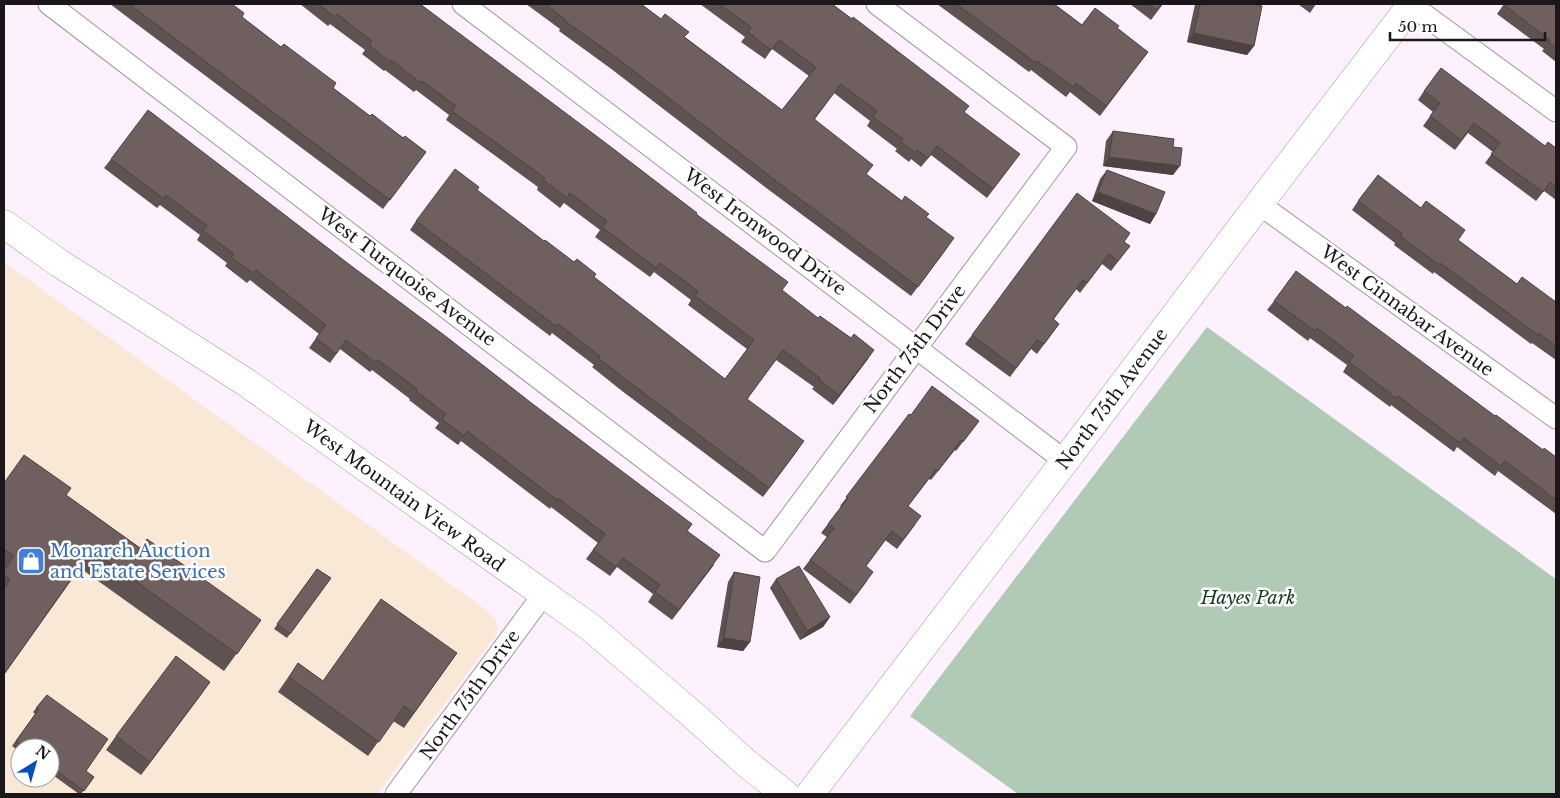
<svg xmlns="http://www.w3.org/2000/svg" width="1560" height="798" viewBox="0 0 1560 798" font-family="'Libre Baskerville',serif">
<rect width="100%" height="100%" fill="#fcf1fc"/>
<!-- industrial -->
<path fill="#f9e8d6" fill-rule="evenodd" d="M4,262L482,607L495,618L498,627L496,635L377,794H4ZM20,748H50V778H20Z"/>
<!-- green -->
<path fill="#b1cab6" d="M1207,327L1556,579V794H1018L910,716Z"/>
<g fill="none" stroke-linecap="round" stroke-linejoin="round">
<!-- street casing -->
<g stroke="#a197a1" stroke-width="23">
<path id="street" d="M49,4L765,551L1066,147L877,4
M463,4L1065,461
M1411,5L1556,111
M1259,204L1556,418
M396,794L543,595"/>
</g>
<!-- secondary casing -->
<g stroke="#a197a1" stroke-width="29">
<path id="secondary" d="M4,224L59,263L247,383L590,627L693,715L745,762L785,794
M810,794L1065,461L1259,204L1412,4"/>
</g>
<!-- street -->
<use href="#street" stroke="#fff" stroke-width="21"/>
<!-- secondary -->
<use href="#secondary" stroke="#fff" stroke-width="28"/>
</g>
<!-- wall -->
<path fill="#5f5352" d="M110,4H232L242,17L333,88L370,116L426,152L383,209Z
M300,4H420L696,214L782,291L868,359L833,405L812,389L814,387L776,360L747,399L798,450L763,497L622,391L592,367L594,365L552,333L550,336L410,230L416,221L477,190L544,241L594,277L725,379L747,349L688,305L691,300L654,272L650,277L595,237L600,230L564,203L560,208L537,190L538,187L446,120L449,115L416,90L414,92L385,70L384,71L362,54L365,50L330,24L328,26Z
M526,4H641L782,110L809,76L772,49L765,59L741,42L745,37L700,4H832L964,113L1013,163L987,198L931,155L921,167L911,159L909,162L895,151L897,149L867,126L870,121L834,93L815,119L866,174L902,201L926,217L948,247L911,296L769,190L610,68L559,31L560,29Z
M937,4H1054L1082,25L1117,28L1148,52L1100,116L1070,92L1066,97L1031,70L1029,72Z
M1130,4H1163L1151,20Z
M1195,4H1253L1254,46L1247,55L1187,42Z
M1298,4H1316L1310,13Z
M1504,4H1556V62L1542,51L1544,49L1497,14Z
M1424,91L1545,146L1556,148V200L1544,191L1536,201L1485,163L1493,152L1468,133L1455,150L1423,126L1433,112L1418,100Z
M1113,131L1173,147V175L1103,166L1106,141Z
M111,159L688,531L714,565L672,620L648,602L653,594L617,567L610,576L586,559L598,543L551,507L550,509L461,441L458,445L435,428L439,423L409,400L410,399L372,370L370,372L340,349L330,363L309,348L319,334L250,280L247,283L225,266L227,263L197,240L200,235L160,205L157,208L104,168Z
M1107,170L1156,214L1150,224L1092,201L1100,179Z
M1358,201L1458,240L1517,284L1556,302V360L1532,343L1531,344L1434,272L1433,274L1394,245L1395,243L1352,210Z
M1124,242L1130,246L1111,271L1102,264L1080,293L1076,289L1054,319L1059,324L1037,354L1031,349L1010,377L965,344L972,335Z
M1274,301L1346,308L1495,416L1543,450L1556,457V514L1498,471L1495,476L1457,447L1454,452L1391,405L1390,407L1343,372L1347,365L1310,338L1308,341L1267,310Z
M911,415L979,421L956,451L955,450L931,480L929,479L908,506L915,525L897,549L885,540L866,566L867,581L850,604L803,569L827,537L821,533L841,507L840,506Z
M4,483L66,495L140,548L261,620L224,671L80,568L4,675Z
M317,569L331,578L287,638L274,629Z
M734,572L750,642L743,651L717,647L728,582Z
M776,579L830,617L823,627L800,640L770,588Z
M457,653L404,728L393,721L368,756L278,692L298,663L323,681Z
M210,682L141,775L106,750L116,736Z
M47,695L86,771L94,777L81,794H79L50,773V748H20V752L12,746L35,714L33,712Z"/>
<!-- shaded-wall -->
<path fill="#4e4342" d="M1194,33L1254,46L1247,55L1187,42Z
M1109,157L1180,166L1173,175L1103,166Z
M1098,192L1156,214L1150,224L1092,201Z
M874,350L868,359L833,405L839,395Z
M830,617L823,627L800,640L807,631Z
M724,638L750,642L743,651L717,647Z
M210,682L201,695L141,775L150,762Z"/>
<!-- building -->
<path fill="#6f605f" stroke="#4e4342" d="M129,4H232L244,13L242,17L281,47L284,44L336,83L333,88L370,116L372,114L403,138L405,136L426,152L390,200Z
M318,4H420L607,144L697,213L696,214L788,282L782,290L818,318L820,316L851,338L854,334L874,350L839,395L819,380L820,378L783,350L747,399L804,441L769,488L628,381L598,358L600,356L558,324L556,326L416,221L455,169L479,187L477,190L544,241L545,240L574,262L577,259L596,274L594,277L725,379L754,340L695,296L698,291L660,263L656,268L602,227L607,221L570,193L567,198L543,180L545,178L452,111L456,106L422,81L421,83L391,60L390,62L369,45L372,41L337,14L335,17Z
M545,4H641L661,19L665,14L689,32L684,37L782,110L816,67L779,40L771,50L748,32L751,27L719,4H832L852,19L853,17L969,106L964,112L1020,154L993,189L937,146L928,158L917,150L915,153L901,142L903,139L873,117L877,111L841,84L814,119L873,165L866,174L902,201L905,196L929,214L926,217L954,238L918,287L776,181L617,58L565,21L566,20Z
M956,4H1054L1082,25L1095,8L1119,26L1117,28L1148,52L1106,106L1076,83L1073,87L1037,61L1036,63Z
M1149,4H1162L1157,10Z
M1200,4H1253L1262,6L1254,46L1194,33Z
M1504,4H1556V48L1549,42L1550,40L1504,5Z
M1441,68L1545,146L1548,142L1556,148V186L1550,182L1543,192L1491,154L1500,143L1474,123L1461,140L1430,116L1440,103L1424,91Z
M148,110L350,265L444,335L534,405L692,524L687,531L720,555L679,610L655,592L660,585L623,558L616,567L593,550L605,534L558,498L557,500L467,431L464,436L442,419L446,414L416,391L417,389L378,360L376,363L346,340L336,354L316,338L326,325L256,270L254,274L231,257L234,254L203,231L207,226L166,195L164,199L111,159Z
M1113,131L1174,139L1173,147L1182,148L1180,166L1109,157Z
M1107,170L1165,192L1156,214L1098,192Z
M1378,175L1421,208L1426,201L1465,230L1458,240L1517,284L1522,277L1556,302V346L1539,333L1538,335L1440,263L1439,265L1400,236L1402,234L1358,201Z
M1077,193L1130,233L1124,242L1130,246L1118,261L1109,254L1087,283L1083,280L1053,319L1059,324L1044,344L1037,340L1016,368L972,335Z
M1296,271L1346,308L1347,306L1495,416L1496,415L1543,450L1544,448L1556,457V500L1505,461L1501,466L1464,438L1460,443L1398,396L1396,398L1349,362L1354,356L1317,328L1315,331L1274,301Z
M932,386L979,421L963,442L961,440L938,471L936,469L908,506L921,516L903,540L892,531L866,566L873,572L856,595L810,560L834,528L828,524L848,498L846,497L909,414L911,415Z
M24,455L71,488L66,495L140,548L147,539L261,620L237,654L92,550L4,674V588L10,580L4,575V570L14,556L4,549V483Z
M799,566L830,617L807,631L776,579Z
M317,569L331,578L290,634L277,624Z
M734,572L760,577L750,642L724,638Z
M381,599L457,653L414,713L404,706L379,742L289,677L298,663L323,681Z
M176,656L210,682L150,762L116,736Z
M47,695L108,739L86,771L94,777L84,791L50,766V748H25L16,741L39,709L36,708Z"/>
<!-- icons -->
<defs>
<g id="shop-square" transform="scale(1.4375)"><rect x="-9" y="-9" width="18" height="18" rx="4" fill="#3f7fe0" stroke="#fff"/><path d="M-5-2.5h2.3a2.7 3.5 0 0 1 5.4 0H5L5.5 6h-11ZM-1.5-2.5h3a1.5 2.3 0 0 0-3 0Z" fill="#fff"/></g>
</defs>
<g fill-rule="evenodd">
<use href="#shop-square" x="31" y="561"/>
</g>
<g text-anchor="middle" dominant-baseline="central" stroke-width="5" stroke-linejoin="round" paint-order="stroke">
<!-- street labels -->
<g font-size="18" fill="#1a161a" stroke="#fff">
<text transform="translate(765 232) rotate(37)">West Ironwood Drive</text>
<text transform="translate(407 277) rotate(37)">West Turquoise Avenue</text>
<text transform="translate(1407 311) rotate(36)">West Cinnabar Avenue</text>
<text transform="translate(915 349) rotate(-53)">North 75th Drive</text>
<text transform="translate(1112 399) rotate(-53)">North 75th Avenue</text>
<text transform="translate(404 496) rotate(36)">West Mountain View Road</text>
<text transform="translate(470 695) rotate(-54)">North 75th Drive</text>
</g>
<!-- shop labels -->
<g font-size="18" fill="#366cbe" stroke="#fff" text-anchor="start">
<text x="50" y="551">Monarch Auction<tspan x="50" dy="21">and Estate Services</tspan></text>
</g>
<!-- park labels -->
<g font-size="18" font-style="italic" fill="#114021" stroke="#fff">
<text x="1248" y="598">Hayes Park</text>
</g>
</g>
<!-- border -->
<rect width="1560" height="798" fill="none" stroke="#1a161a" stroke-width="10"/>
<!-- north arrow -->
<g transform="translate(35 763) rotate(37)"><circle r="24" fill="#ffffff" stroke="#a3a2a3"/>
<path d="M0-4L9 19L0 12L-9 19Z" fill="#0050ba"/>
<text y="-8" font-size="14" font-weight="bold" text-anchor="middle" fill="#1a161a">N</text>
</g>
<!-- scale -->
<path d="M1390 32v8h155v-8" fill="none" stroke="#1a161a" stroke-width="2.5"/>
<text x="1398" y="32" font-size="15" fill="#1a161a" stroke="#ffffff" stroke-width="4" paint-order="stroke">50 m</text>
</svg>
